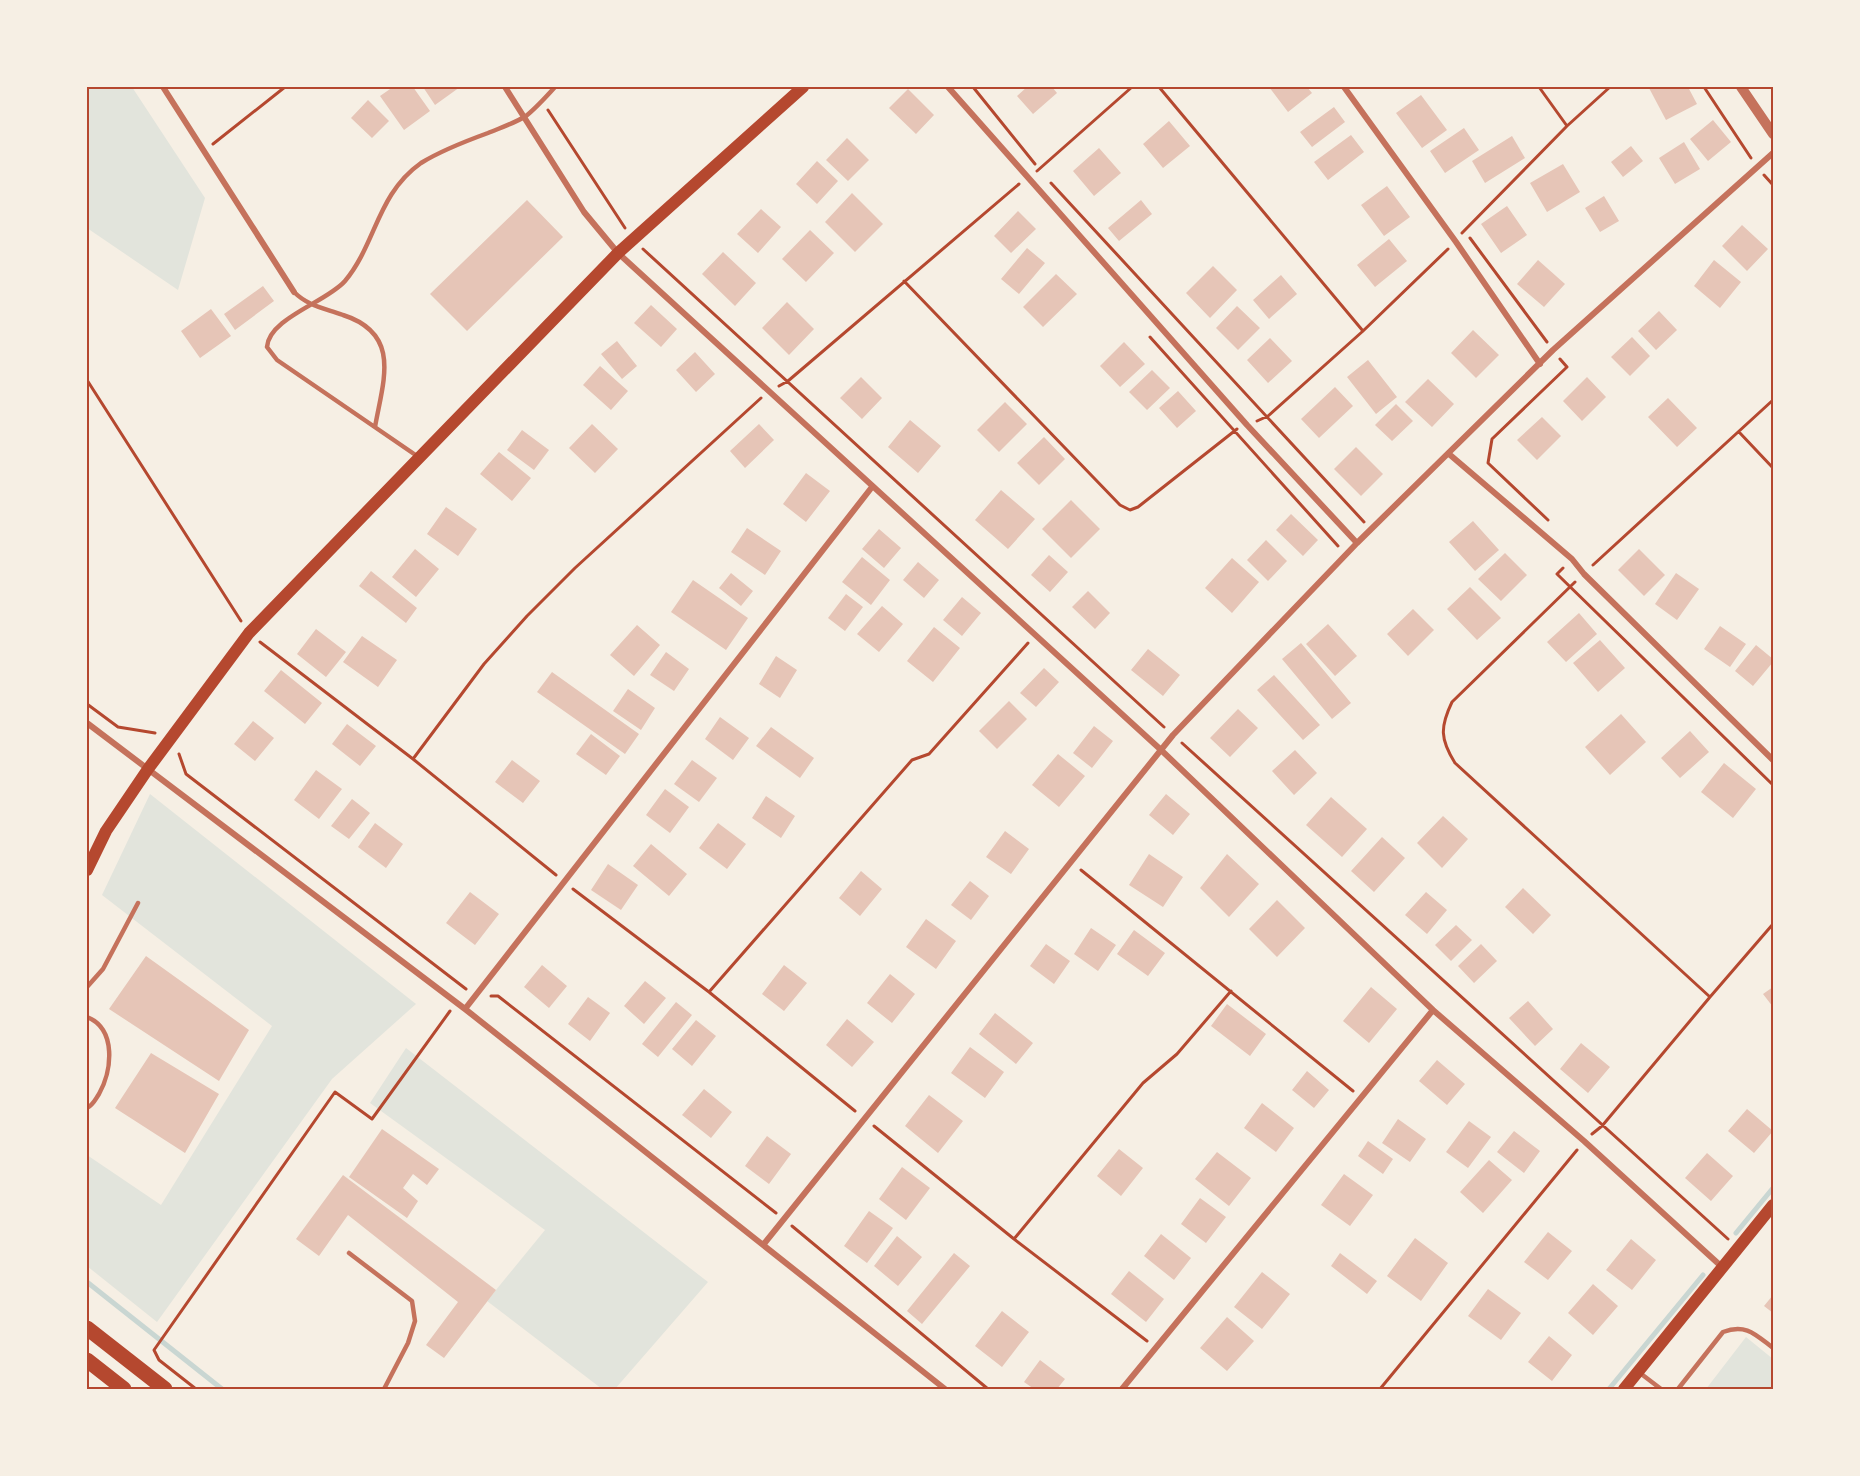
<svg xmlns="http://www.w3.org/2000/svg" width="1860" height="1476" viewBox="0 0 1860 1476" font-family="'Times New Roman',serif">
<rect width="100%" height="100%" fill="#f6efe4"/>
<!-- green -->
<path fill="#e2e4dc" d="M87,87H132L205,198L178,290L87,228Z
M150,794L416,1004L332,1079L157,1322L87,1266V1155L161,1205L272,1026L102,895Z
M406,1048L708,1282L615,1389H602L487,1301L545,1230L370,1103Z
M1746,1337L1773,1359V1389H1706Z"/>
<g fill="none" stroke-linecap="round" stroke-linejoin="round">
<!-- stream -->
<path stroke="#c9d6d2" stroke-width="5" d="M1736,1233L1773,1188
M87,1282L222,1389
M1609,1389L1703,1275"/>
</g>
<!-- building -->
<path fill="#e6c5b7" d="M393,87H413L430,111L404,130L380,96Z
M423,87H460L435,105Z
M1027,87H1052L1057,93L1033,114L1017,96Z
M1269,87H1307L1312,93L1288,112Z
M1688,87L1697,104L1666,120L1649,88Z
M908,89L934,115L916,134L889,108Z
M1421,95L1447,130L1422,148L1396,113Z
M368,100L389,121L372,138L351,118Z
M1334,107L1345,122L1312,147L1300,132Z
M1713,120L1731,142L1708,161L1690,139Z
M1169,121L1190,146L1163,168L1143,144Z
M1464,128L1479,150L1445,173L1430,151Z
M1351,135L1364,152L1328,180L1314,162Z
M1512,136L1525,158L1485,183L1472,161Z
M847,138L869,160L848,181L826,160Z
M1684,142L1700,169L1675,184L1659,158Z
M1631,146L1643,161L1623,177L1611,162Z
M1099,148L1121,173L1094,196L1073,171Z
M817,161L838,181L817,204L796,184Z
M1563,164L1580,192L1547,212L1530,183Z
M1387,186L1410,217L1384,236L1361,205Z
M852,193L883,224L855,252L825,222Z
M1604,196L1619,221L1600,232L1585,208Z
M527,200L563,237L467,331L430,294Z
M1141,200L1152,214L1119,241L1108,228Z
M1507,206L1527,235L1501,253L1481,224Z
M761,209L781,227L758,253L737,234Z
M1018,211L1036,229L1011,253L994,236Z
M1742,225L1768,249L1747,271L1722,246Z
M810,230L834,253L806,282L782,259Z
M1389,239L1407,261L1375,287L1357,265Z
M1027,248L1045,263L1019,294L1001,279Z
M723,252L756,283L735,306L702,274Z
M1538,260L1565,284L1544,307L1517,284Z
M1714,260L1741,282L1720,308L1694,286Z
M1213,266L1237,290L1210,318L1186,293Z
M1056,274L1077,294L1043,327L1023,307Z
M1281,275L1297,294L1269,319L1253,300Z
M263,286L274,301L235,330L224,314Z
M787,302L814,329L789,355L762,328Z
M651,305L677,329L661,347L634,323Z
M1237,306L1260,328L1238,350L1216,328Z
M211,309L231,336L200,358L181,331Z
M1659,311L1677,330L1656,350L1638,331Z
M1473,330L1499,355L1476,378L1451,353Z
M1632,337L1650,356L1630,376L1611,357Z
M1270,338L1292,361L1268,383L1247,360Z
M617,341L637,366L622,379L601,354Z
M1124,342L1145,364L1120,387L1100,366Z
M695,352L715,374L696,392L676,370Z
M1368,360L1397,397L1376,414L1347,377Z
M600,366L628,391L611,410L583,385Z
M1152,370L1170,388L1147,410L1129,392Z
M861,377L882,398L862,419L840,398Z
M1587,377L1606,397L1582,421L1563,401Z
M1428,379L1454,404L1432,427L1405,402Z
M1335,387L1353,406L1319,438L1301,419Z
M1178,391L1196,411L1177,428L1159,408Z
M1668,398L1697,428L1677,447L1648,417Z
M1005,402L1027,424L999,452L977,430Z
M1396,404L1413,421L1392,441L1375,425Z
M1542,417L1561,436L1537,460L1517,440Z
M910,420L941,446L918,473L888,447Z
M592,424L618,449L595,473L569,448Z
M759,424L774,440L745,468L730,451Z
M522,430L549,450L534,470L507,450Z
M1044,437L1065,459L1039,485L1017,463Z
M1356,447L1383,474L1361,496L1334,469Z
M499,452L531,478L512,501L480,474Z
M806,473L830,491L806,522L783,504Z
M1001,490L1035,519L1008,549L975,520Z
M1071,500L1100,529L1071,558L1042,529Z
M446,507L477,529L458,556L427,534Z
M1291,514L1318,540L1303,556L1276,530Z
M1473,521L1499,550L1475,571L1449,542Z
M747,528L781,551L765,575L731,552Z
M879,529L901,548L884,568L862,549Z
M1266,540L1287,561L1268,581L1247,560Z
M415,549L439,569L416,597L392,577Z
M1639,549L1665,575L1644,596L1618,570Z
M1505,553L1527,575L1501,601L1478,579Z
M1049,555L1068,572L1050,592L1031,575Z
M862,557L890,580L871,605L842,582Z
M1232,558L1259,582L1232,613L1205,588Z
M918,562L939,580L924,598L903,580Z
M371,571L417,608L406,623L359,586Z
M731,573L753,591L741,606L719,588Z
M1676,573L1699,589L1677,620L1655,604Z
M693,580L748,618L726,650L671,612Z
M1470,587L1501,618L1477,640L1447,609Z
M1088,591L1110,613L1095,629L1072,607Z
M846,594L863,607L845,631L828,618Z
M962,597L981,613L962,636L943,620Z
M882,606L903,624L879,652L857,634Z
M1413,609L1434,630L1408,656L1387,634Z
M1579,613L1597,634L1566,662L1547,642Z
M1328,624L1357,656L1335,676L1306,644Z
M637,625L660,645L634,676L610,655Z
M1720,626L1746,644L1730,667L1704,649Z
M934,627L960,648L933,682L907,661Z
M316,629L346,652L326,677L297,654Z
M362,636L397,660L378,687L343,662Z
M1600,640L1625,668L1598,692L1573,663Z
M1301,643L1351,703L1332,719L1282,659Z
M1756,645L1773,659V662L1753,686L1735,671Z
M1148,649L1180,675L1163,696L1131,670Z
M666,652L689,669L674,691L650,675Z
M776,656L797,670L780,698L759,684Z
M1044,668L1059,682L1036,707L1020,693Z
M281,670L322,703L305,724L264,691Z
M552,672L639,734L625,754L537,692Z
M1274,675L1320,725L1303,740L1257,690Z
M628,689L655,708L641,730L613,711Z
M1009,701L1027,719L997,749L979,731Z
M1238,709L1258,728L1230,757L1210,738Z
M1621,714L1646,742L1610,775L1585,747Z
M720,717L749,738L733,760L705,739Z
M253,721L274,738L255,761L234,744Z
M347,724L376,746L360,766L332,744Z
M1094,726L1113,741L1092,768L1073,753Z
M771,727L814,758L800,778L756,746Z
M1690,731L1709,752L1680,778L1661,758Z
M591,734L620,756L606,775L576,754Z
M1295,750L1317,773L1294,795L1272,771Z
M1058,754L1085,776L1059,807L1032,785Z
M512,760L540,781L523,803L495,782Z
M692,760L717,778L699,802L674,784Z
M1724,763L1756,789L1733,818L1701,792Z
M316,770L342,789L319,819L294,800Z
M665,789L689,807L670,833L646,815Z
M1166,794L1190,814L1173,835L1149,815Z
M766,796L795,816L781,838L752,818Z
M1331,797L1367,829L1342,857L1306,825Z
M352,799L370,813L349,839L331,826Z
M1443,816L1468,839L1442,868L1417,843Z
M375,823L403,844L386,868L358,847Z
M718,823L746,844L727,869L699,848Z
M1005,831L1029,849L1011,874L986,857Z
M1382,837L1405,858L1374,892L1351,871Z
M651,844L687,874L669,896L633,866Z
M1149,854L1183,877L1163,907L1129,885Z
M1227,854L1259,884L1229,917L1200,888Z
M608,864L638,885L621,910L591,890Z
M861,871L882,889L860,916L839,898Z
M970,881L989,896L971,920L951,905Z
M1523,888L1551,915L1533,934L1505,907Z
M470,892L499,914L475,945L446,923Z
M1426,892L1447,910L1427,934L1405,915Z
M1277,900L1305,928L1277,957L1249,929Z
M926,919L956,941L936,969L906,947Z
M1456,925L1472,940L1451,961L1435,945Z
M1091,928L1116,945L1098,971L1074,954Z
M1134,930L1165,953L1148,976L1117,954Z
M1046,944L1070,961L1054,984L1030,966Z
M1481,944L1497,961L1474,983L1458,966Z
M146,956L249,1030L219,1081L109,1009Z
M542,965L567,986L549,1008L524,987Z
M784,965L807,983L784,1011L762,994Z
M890,974L915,994L892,1023L867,1003Z
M645,981L666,998L644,1024L624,1006Z
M1371,987L1397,1009L1369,1043L1343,1021Z
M1773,987V1007L1763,994Z
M588,997L610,1013L590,1041L568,1024Z
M1528,1001L1553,1029L1535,1046L1509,1018Z
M676,1002L692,1015L658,1057L642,1044Z
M1227,1004L1266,1034L1250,1056L1211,1026Z
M995,1013L1033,1043L1016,1064L979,1034Z
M847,1019L874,1042L852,1067L826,1045Z
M696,1020L716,1036L692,1066L672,1049Z
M1581,1043L1610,1067L1588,1093L1560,1069Z
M970,1047L1004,1072L985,1098L951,1073Z
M151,1053L219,1094L185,1153L115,1108Z
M1437,1060L1465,1084L1447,1105L1419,1081Z
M1307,1071L1329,1090L1314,1108L1292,1090Z
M704,1089L732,1112L711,1138L682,1115Z
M929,1095L963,1121L938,1153L905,1126Z
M1262,1103L1294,1128L1276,1152L1244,1128Z
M1747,1109L1773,1131L1754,1153L1728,1131Z
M1398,1119L1426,1139L1410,1162L1382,1143Z
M1469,1121L1491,1137L1468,1168L1446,1152Z
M382,1129L439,1169L427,1185L413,1174L403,1188L418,1201L407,1218L349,1177Z
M1514,1131L1540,1151L1524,1173L1497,1152Z
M767,1136L791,1154L769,1184L745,1166Z
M1368,1141L1393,1159L1383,1174L1358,1156Z
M1119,1149L1143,1168L1121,1196L1097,1176Z
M1217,1152L1251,1178L1229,1206L1195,1179Z
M1707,1153L1733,1176L1711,1201L1685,1178Z
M1489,1160L1512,1180L1483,1213L1460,1192Z
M902,1167L930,1188L906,1220L879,1199Z
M1344,1174L1373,1195L1350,1226L1321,1205Z
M343,1175L496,1290L444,1358L426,1345L458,1302L348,1215L319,1256L296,1239Z
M1200,1198L1226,1217L1206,1243L1181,1224Z
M869,1211L893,1228L867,1263L844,1246Z
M1548,1232L1572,1251L1548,1280L1524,1262Z
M1161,1234L1191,1258L1174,1280L1144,1256Z
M897,1236L922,1257L898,1286L874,1266Z
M1415,1238L1448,1263L1421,1301L1387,1276Z
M1631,1239L1656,1260L1632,1290L1606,1270Z
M954,1253L970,1266L922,1324L907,1311Z
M1340,1253L1377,1281L1367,1294L1331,1266Z
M1129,1271L1164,1299L1146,1322L1111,1294Z
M1262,1272L1290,1294L1262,1329L1234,1307Z
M1593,1284L1618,1306L1593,1335L1568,1313Z
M1488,1289L1521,1313L1501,1340L1468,1316Z
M1773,1295V1313L1764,1306Z
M1002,1311L1029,1332L1002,1367L975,1346Z
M1227,1317L1254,1341L1227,1371L1200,1348Z
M1549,1336L1572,1355L1552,1381L1528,1362Z
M1040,1360L1065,1379L1057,1389H1034L1024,1382Z"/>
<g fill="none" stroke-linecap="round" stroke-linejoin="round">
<!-- path -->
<path stroke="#b5482f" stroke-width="3" d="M973,87L1035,164
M1159,87L1363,331
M1539,87L1567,126
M1704,87L1751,158
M548,110L625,228
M213,144L285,87
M1037,171L1132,87
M1764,175L1773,185
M1051,183L1364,522
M1462,233L1567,126L1610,87
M1470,238L1547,342
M643,249L1164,727
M904,281L1120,505L1130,510L1138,507L1237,429
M1150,337L1338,546
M87,380L241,621
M779,386L788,381L1019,184
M1257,421L1268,416L1363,331L1448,249
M1739,432L1773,468
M1548,520L1488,463L1492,439L1567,367L1560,359
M1593,565L1773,400
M1563,568L1557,574L1773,785
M1575,582L1452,702C1440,727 1440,739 1455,763L1710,997L1773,924
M260,642L413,759L556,875
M87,704L118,727L155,733
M1182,743L1728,1239
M179,754L186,774L466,989
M413,759L484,664L527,616L575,568L761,398
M1081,870L1353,1091
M573,889L709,992L855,1111
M709,992L912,760L929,754L1028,643
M491,996H498L776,1213
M874,1126L1014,1239L1147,1341
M1592,1134L1602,1126L1710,997
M792,1226L988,1389
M1014,1239L1143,1083L1177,1054L1231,991
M196,1389L159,1360L154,1350L335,1092L372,1119L450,1011
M1380,1389L1577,1150"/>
<!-- service -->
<path stroke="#c5725c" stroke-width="4.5" d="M294,292C308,306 324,308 343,315C402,334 383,381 375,427
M417,456L277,360L267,347C269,318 327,302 345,281C376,244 377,194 421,163C442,150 466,141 488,133C500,128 515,123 526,116C536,108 546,97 555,87
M87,987L103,969L138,903
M87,1017C117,1029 112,1071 99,1094C95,1100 93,1105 87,1108
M349,1253L412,1301L415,1321L408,1343L384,1389
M1640,1373L1661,1389
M1678,1389L1723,1332C1746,1323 1756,1335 1773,1348"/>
<!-- minor -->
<path stroke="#c5725c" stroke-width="6" d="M163,87L294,292
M505,87L584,212L618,253L1160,749L1433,1010L1584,1141L1722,1267
M948,87L1247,425L1357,543
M1344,87L1456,242L1540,364
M1449,454L1572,559L1584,574L1773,760
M87,723L465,1009L945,1389
M465,1009L872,487
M763,1245L1173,735L1357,543L1553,350L1773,153
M1122,1389L1433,1010"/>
<!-- tertiary -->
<path stroke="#c5725c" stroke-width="10" d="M1741,87L1773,134"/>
<!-- secondary -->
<path stroke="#b5482f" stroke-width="12" d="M87,870L106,831L148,769L249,633L618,253L803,87
M1624,1389L1773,1205"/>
<!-- primary -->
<path stroke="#b5482f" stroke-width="15" d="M87,1328L165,1389
M87,1360L124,1389"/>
</g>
<!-- border -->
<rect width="1860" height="1476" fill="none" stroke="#f6efe4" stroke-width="177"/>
<rect x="88" y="88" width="1684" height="1300" fill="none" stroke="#b5482f" stroke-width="2"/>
</svg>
